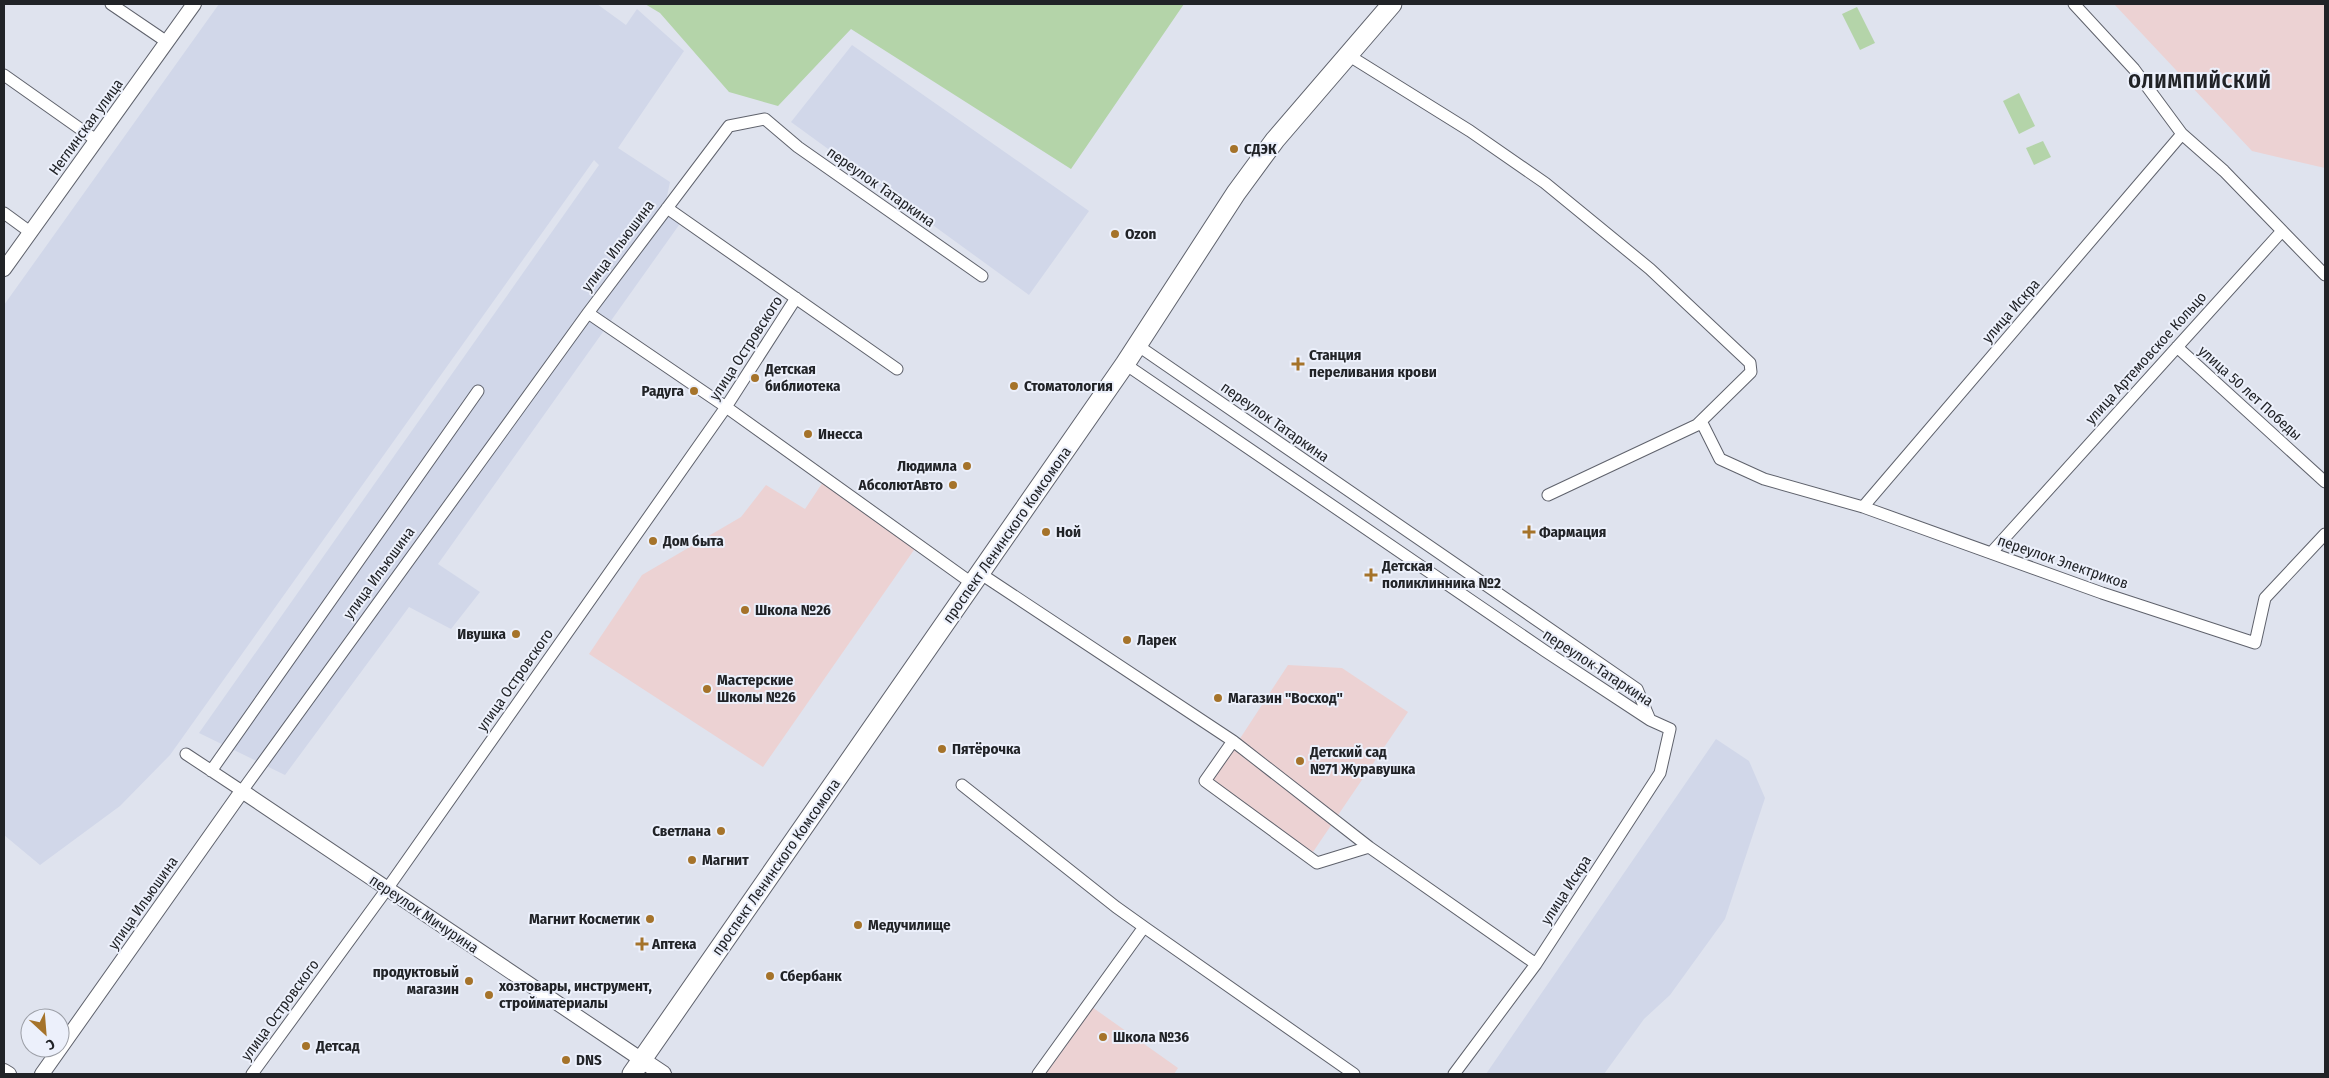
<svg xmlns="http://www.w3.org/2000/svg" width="2329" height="1078" viewBox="0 0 2329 1078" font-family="'Fira Sans Condensed',sans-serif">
<rect width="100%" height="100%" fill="#dfe3ee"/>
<!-- built -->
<path fill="#d1d7e9" d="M219,4H597L626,25L637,9L684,51L618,148L670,182L665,206L684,218L438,564L480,592L451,629L409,607L285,775L199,733L599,165L594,160L170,755L120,806L40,865L4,835V305Z
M852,45L1089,211L1029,295L791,122Z
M1716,739L1749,761L1765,798L1725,919L1670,995L1644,1019L1604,1074H1486Z"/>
<!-- education -->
<path fill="#ecd2d3" d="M2114,4H2325V168L2252,151Z
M823,482L916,547L763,767L589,654L642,575L741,517L766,485L805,509Z
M1288,665L1342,668L1408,712L1313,852L1211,783Z
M1092,1007L1178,1068L1174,1074H1044Z"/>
<!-- green -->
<path fill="#b4d4a9" d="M645,4H1184L1071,169L851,29L778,106L729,92L660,13Z
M1857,7L1875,43L1860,50L1842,14Z
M2019,93L2035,126L2019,134L2003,101Z
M2043,141L2051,157L2034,165L2026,148Z"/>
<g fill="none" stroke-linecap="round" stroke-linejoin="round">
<!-- minor casing -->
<g stroke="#5f626c" stroke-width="13">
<path id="minor" d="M111,4L167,42
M2074,4L2134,69L2182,134L2224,171L2325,275
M1348,55L1470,131L1545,183L1650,269L1750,363L1751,372L1697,425L1548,495
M4,75L96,140
M667,208L897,369
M4,213L30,232
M588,313L726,407L973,584
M1137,345L1637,689L1650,720
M2177,347L2325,482
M1125,364L1545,651L1650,720L1670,729L1660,773L1536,964L1454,1074
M1701,421L1720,459L1764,479L1863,507L2102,593L2255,643L2265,598L2325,534
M1863,507L2182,134
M1991,553L2282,231
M981,574L1233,741L1205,781L1317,863L1369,847L1536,964
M1233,741L1369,847
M186,754L242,791L588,313L729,126L765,119L798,147L982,276
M211,771L478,391
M962,785L1116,907L1144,927
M252,1074L387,889L726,407L796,298
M1038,1074L1144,927L1354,1074"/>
</g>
<!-- tertiary casing -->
<g stroke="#5f626c" stroke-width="16">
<path id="tertiary" d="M4,269L194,4
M4,1071L9,1074
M42,1074L242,791L642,1060"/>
</g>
<!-- secondary casing -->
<g stroke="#5f626c" stroke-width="18">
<path id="secondary" d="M642,1060L663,1074"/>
</g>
<!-- primary casing -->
<g stroke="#5f626c" stroke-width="21">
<path id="primary" d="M632,1074L1125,364L1236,193L1275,140L1392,4"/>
</g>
<!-- minor -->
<use href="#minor" stroke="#fff" stroke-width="11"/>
<!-- tertiary -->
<use href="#tertiary" stroke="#fff" stroke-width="14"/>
<!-- secondary -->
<use href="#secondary" stroke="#fff" stroke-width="16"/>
<!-- primary -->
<use href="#primary" stroke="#fff" stroke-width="19"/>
</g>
<!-- markers -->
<g fill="#a5732a" stroke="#ecf0fb" stroke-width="2">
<circle cx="1234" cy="149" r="5"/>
<circle cx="1115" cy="234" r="5"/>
<path d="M1295.5 356.5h5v5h5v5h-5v5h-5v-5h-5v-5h5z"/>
<circle cx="755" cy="378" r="5"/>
<circle cx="1014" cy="386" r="5"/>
<circle cx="694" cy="391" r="5"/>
<circle cx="808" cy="434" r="5"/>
<circle cx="967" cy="466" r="5"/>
<circle cx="953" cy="485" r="5"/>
<circle cx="1046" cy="532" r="5"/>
<path d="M1526.5 524.5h5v5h5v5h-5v5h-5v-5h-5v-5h5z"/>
<circle cx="653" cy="541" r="5"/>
<path d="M1368.5 567.5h5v5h5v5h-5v5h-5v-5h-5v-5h5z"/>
<circle cx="745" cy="610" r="5"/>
<circle cx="516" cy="634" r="5"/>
<circle cx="1127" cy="640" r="5"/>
<circle cx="707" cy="689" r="5"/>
<circle cx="1218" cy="698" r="5"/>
<circle cx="942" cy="749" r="5"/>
<circle cx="1300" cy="761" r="5"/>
<circle cx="721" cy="831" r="5"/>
<circle cx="692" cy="860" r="5"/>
<circle cx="650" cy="919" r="5"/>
<circle cx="858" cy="925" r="5"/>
<path d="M639.5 936.5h5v5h5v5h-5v5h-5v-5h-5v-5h5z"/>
<circle cx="770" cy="976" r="5"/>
<circle cx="469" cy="981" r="5"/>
<circle cx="489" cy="995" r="5"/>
<circle cx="1103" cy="1037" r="5"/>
<circle cx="306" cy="1046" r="5"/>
<circle cx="566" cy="1060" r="5"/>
</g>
<g text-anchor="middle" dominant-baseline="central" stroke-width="4" stroke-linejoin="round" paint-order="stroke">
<!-- street labels -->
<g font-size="15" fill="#212327" stroke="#ecf0fb">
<text transform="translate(86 127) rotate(-54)">Неглинская улица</text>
<text transform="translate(881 187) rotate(35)">переулок Татаркина</text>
<text transform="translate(618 246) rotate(-53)">улица Ильюшина</text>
<text transform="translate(2011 311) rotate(-49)">улица Искра</text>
<text transform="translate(746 348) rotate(-57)">улица Островского</text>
<text transform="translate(2146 358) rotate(-48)">улица Артемовское Кольцо</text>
<text transform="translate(2250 393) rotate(42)">улица 50 лет Победы</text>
<text transform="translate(1275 422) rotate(35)">переулок Татаркина</text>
<text transform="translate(1007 535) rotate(-55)">проспект Ленинского Комсомола</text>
<text transform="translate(2063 562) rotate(19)">переулок Электриков</text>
<text transform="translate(379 573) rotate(-54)">улица Ильюшина</text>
<text transform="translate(1598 668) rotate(33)">переулок Татаркина</text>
<text transform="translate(515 680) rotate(-55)">улица Островского</text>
<text transform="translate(776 867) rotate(-55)">проспект Ленинского Комсомола</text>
<text transform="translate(1566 890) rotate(-57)">улица Искра</text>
<text transform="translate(143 903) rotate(-55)">улица Ильюшина</text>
<text transform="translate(424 914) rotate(34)">переулок Мичурина</text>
<text transform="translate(280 1010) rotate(-54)">улица Островского</text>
</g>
<!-- poi labels -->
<g font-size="15" font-weight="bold" fill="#212327" stroke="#ecf0fb" text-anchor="start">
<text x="1244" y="149">СДЭК</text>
<text x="1125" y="234">Ozon</text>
<text x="1309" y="355">Станция<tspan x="1309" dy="17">переливания крови</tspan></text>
<text x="765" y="369">Детская<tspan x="765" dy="17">библиотека</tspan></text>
<text x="1024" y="386">Стоматология</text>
<text x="684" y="391" text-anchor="end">Радуга</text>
<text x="818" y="434">Инесса</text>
<text x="957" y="466" text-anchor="end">Людимла</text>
<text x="943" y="485" text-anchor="end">АбсолютАвто</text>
<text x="1056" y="532">Ной</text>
<text x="1539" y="532">Фармация</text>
<text x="663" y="541">Дом быта</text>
<text x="1382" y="566">Детская<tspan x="1382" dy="17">поликлинника №2</tspan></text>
<text x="755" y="610">Школа №26</text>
<text x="506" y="634" text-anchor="end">Ивушка</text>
<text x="1137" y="640">Ларек</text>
<text x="717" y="680">Мастерские<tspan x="717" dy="17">Школы №26</tspan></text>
<text x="1228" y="698">Магазин "Восход"</text>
<text x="952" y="749">Пятёрочка</text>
<text x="1310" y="752">Детский сад<tspan x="1310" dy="17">№71 Журавушка</tspan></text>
<text x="711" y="831" text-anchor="end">Светлана</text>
<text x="702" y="860">Магнит</text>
<text x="640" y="919" text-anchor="end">Магнит Косметик</text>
<text x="868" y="925">Медучилище</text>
<text x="652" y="944">Аптека</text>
<text x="459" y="972" text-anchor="end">продуктовый<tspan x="459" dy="17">магазин</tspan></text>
<text x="780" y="976">Сбербанк</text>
<text x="499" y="986">хозтовары, инструмент,<tspan x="499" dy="17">стройматериалы</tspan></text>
<text x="1113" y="1037">Школа №36</text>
<text x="316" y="1046">Детсад</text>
<text x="576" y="1060">DNS</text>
</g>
<!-- district labels -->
<g font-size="20" font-weight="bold" letter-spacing="1" fill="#212327" stroke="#ecf0fb">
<text x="2200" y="81">ОЛИМПИЙСКИЙ</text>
</g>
</g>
<!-- border -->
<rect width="2329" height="1078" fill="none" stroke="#212327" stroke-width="10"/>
<!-- north arrow -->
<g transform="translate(45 1033) rotate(154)"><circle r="24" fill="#ecf0fb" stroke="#9b9ea6"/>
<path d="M0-4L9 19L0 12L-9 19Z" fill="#a5732a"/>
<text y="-8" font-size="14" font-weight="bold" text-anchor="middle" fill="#212327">С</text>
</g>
</svg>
